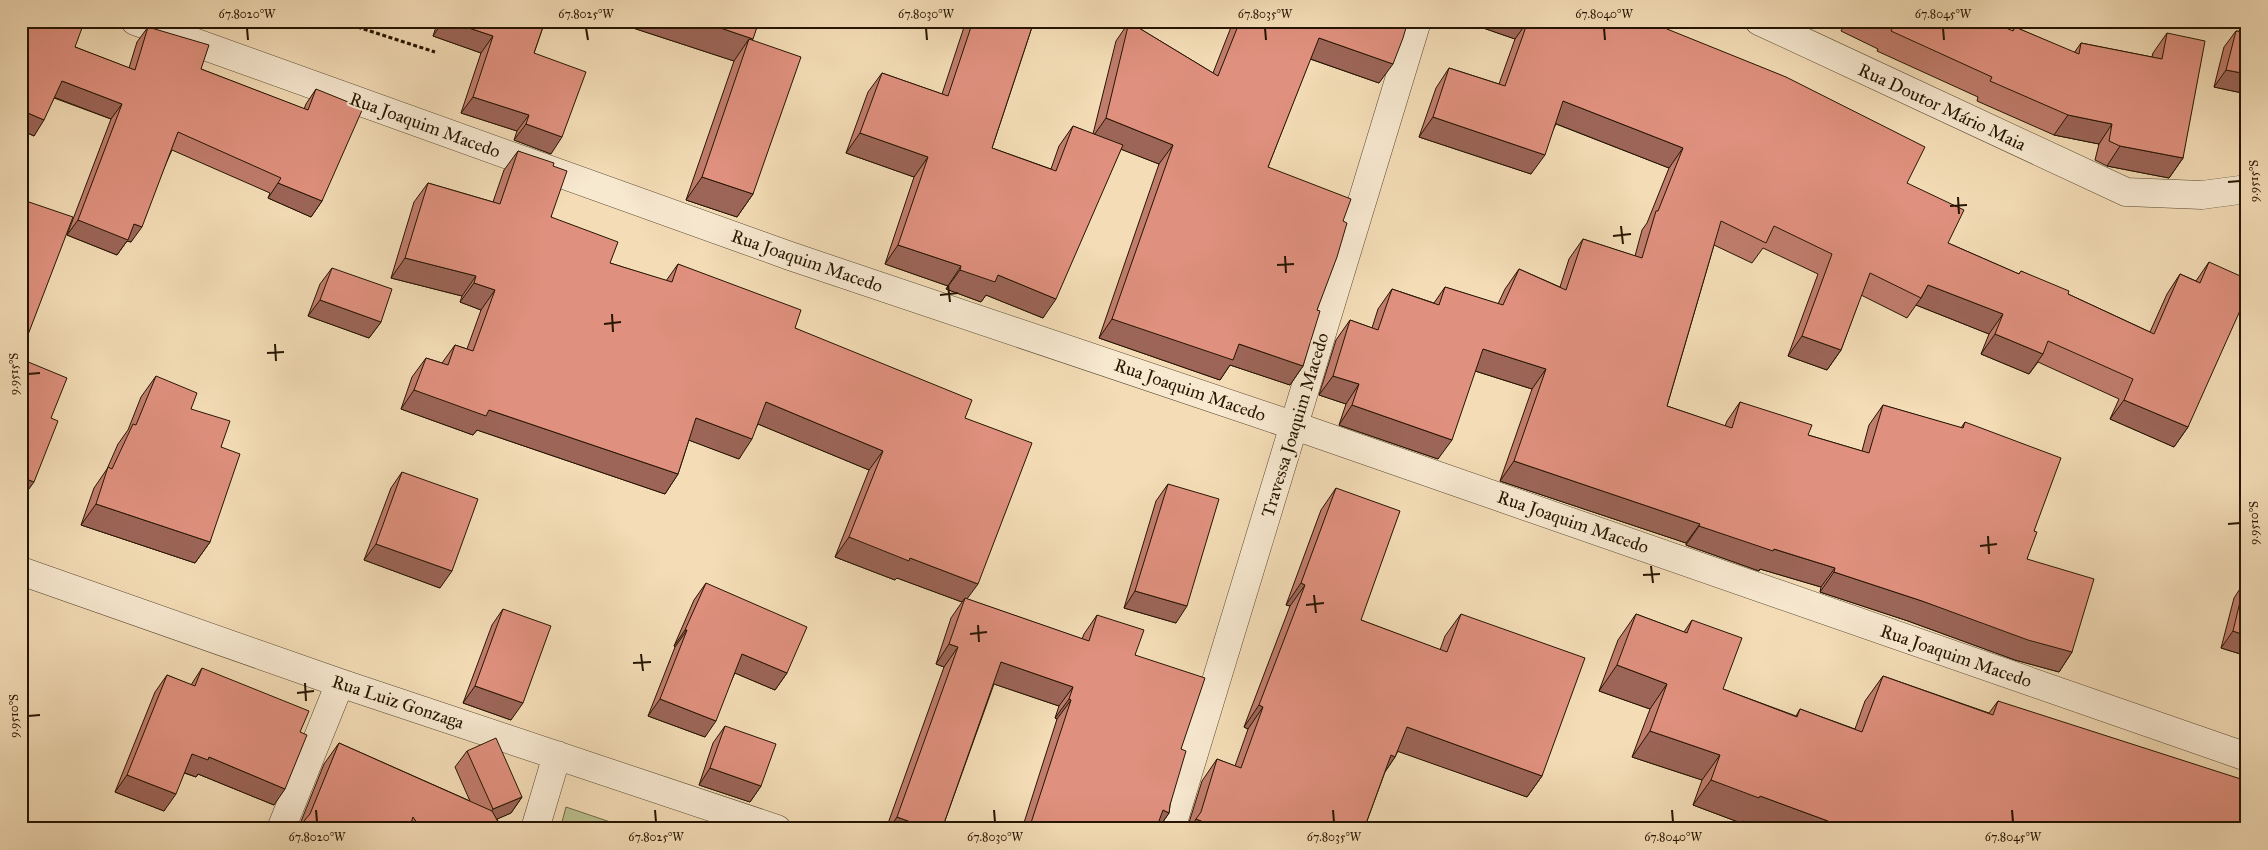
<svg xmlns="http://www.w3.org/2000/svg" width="2268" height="850" viewBox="0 0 2268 850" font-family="'IM FELL Great Primer',serif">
<rect width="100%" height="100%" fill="#f3dcb6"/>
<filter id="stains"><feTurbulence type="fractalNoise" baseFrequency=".004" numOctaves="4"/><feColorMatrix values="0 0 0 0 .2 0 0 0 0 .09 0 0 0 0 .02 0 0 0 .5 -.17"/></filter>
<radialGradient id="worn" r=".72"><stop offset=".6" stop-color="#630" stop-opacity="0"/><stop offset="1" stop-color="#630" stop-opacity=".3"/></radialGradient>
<!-- green -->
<path fill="#bbc08e" stroke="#706a48" d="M566,807L631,829H560Z"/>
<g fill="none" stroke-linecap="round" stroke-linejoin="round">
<!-- minor casing -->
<g stroke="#59472e" stroke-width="29">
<path id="minor" d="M135,21L790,256L1295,426L2247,757
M1759,21L2126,192L2202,195L2247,189
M21,571L340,683L777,829
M281,829L340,683
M535,829L557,755
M1171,829L1417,21"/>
</g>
<!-- path -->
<path stroke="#261501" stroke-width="3" stroke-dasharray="4 2.5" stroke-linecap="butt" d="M339,21L435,52"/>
<!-- minor -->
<use href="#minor" stroke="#f7e8d0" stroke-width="28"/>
</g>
<!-- wall -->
<path fill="#c07c6c" stroke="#261501" d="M21,21L75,47L129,68L137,42L148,27L201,69L304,109L306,104L316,89L322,201L311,217L268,198L270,193L172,150L131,242L127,241L117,255L67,235L111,119L54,98L34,136L21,130Z
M438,21H545L534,53L551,154L514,140L517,131L461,113L481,53L433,36Z
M632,21H759L752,40L753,194L737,217L686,200L734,61L630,27Z
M966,21H1034L992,148L1051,169L1059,146L1073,126L1093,134L1116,41L1129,22L1213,73L1233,22L1229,21H1408L1379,83L1310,59L1268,167L1343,221L1317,310L1303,366L1290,385L1230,365L1220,380L1099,338L1159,164L1121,149L1043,318L986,295L981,302L946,289L948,286L885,264L914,177L846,153L868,92L882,73L942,94Z
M1463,21H1670L1667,29L1907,183L1948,243L2019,274L2021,271L2068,294L2150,332L2167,294L2180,274L2196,281L2209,262L2188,427L2174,447L2110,419L2119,399L2038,362L2029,374L1981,354L1989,334L1916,305L1907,318L1861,295L1841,350L1827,370L1788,356L1818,274L1763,248L1752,263L1714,245L1667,406L1725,426L1727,421L1740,402L1808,435L1862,451L1869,425L1883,405L1961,428L1965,422L2034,531L2027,559L2072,652L2059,672L2015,660L1908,621L1820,592L1821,587L1760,569L1759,571L1686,545V543L1500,481L1532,389L1475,371L1438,459L1339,425L1346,404L1319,395L1336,340L1350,320L1372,328L1378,309L1392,289L1434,303L1445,287L1498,304L1505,289L1519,269L1560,287L1569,259L1583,239L1635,256L1642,230L1647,223L1669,168L1556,124L1531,174L1419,137L1436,88L1449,68L1499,84L1515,39Z
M1846,21H1990L2012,31L2015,27L2074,53L2081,43L2152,57L2153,53L2167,33L2183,158L2169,178L2107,166L2095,160L2099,144L2054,135L1977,101L1978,97L1877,51L1878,49L1841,31Z
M2236,31L2247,32V94L2214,87L2224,47Z
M518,151L553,166L551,217L610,263L666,281L678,264L795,328L965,418L967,599L1082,639L1084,634L1097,615L1135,655L1181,749L1170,805L1169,813L1158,829H1022L1057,719L1055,718L1059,706L994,684L942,829H886L944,667L936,664L951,618L962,602L897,578L895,580L835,557L869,470L758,424L739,459L689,440L678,474L665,494L477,430L473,435L401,409L412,377L426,358L442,363L455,345L467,349L481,310L460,302L462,296L391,278L414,202L428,183L493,202L504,170Z
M332,268L381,322L369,338L308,316L320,284Z
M156,376L191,409L221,447L210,542L195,563L81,525L94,488L107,469L118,444L128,430L141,397Z
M402,472L440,588L364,560L391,488Z
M1168,484L1176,623L1124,608L1156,501Z
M1336,488L1361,620L1440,650L1445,636L1461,614L1542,776L1527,797L1398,751L1395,757L1385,772L1364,829H1187L1202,781L1217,759L1235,766L1248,729L1244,727L1290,606L1286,605L1321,510Z
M2245,581L2247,656L2221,648L2234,598Z
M706,583L787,673L775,690L735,673L705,737L648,716L675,647L674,646L694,600Z
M503,609L511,720L463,703L492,625Z
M1636,614L1684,632L1692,620L1723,689L1796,716L1800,709L1855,729L1865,701L1883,676L1989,713L1998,701L2243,829H1763L1743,821L1741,823L1693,805L1702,780L1632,757L1650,709L1599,691L1618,640Z
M202,668L274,805L198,774L196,777L184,773L164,811L115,792L155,692L167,675L191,685Z
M725,726L761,786L750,802L699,785L713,743Z
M339,743L470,801L455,767L467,751L522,797L511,813L497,819L502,829H298L324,764Z"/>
<!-- shaded-wall -->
<path fill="#9c6558" stroke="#261501" d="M443,21H448L493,36L481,53L433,36Z
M634,21H700L753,39L746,50L749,39L734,61L630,27Z
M1463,21H1528L1515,39Z
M1319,38L1393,64L1379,83L1305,57Z
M2226,70L2247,74V94L2214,87Z
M62,81L122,104L111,119L51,96Z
M473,97L529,115L517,131L461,113Z
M1563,101L1683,148L1669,168L1549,121Z
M21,110L44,120L34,136L21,130Z
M2068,115L2112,124L2099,144L2054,135Z
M1433,117L1545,155L1531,174L1419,137Z
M1106,118L1173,145L1159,164L1092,138Z
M526,124L562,137L551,154L514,140Z
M860,133L928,157L914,177L846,153Z
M2120,146L2183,158L2169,178L2107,166Z
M702,177L753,194L737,217L686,200Z
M278,183L322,201L311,217L268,198Z
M78,220L134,224L142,227L131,242L127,241L117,255L67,235Z
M898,245L961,266L948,286L885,264Z
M405,258L476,276L462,296L391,278Z
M960,270L998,275L1056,299L1043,318L986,295L981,302L946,289Z
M474,283L495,290L481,310L460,302Z
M1928,285L2003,314L1989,334L1916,305L1921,298Z
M320,300L381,322L369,338L308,316Z
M1112,319L1239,344L1303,366L1290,385L1230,365L1220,380L1099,338Z
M1995,334L2043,354L2029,374L1981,354Z
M1802,336L1841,350L1827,370L1788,356Z
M1483,349L1546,369L1532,389L1469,369Z
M1333,376L1359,384L1346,404L1319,395Z
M414,390L489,410L678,474L665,494L477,430L473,435L401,409Z
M2124,400L2188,427L2174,447L2110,419Z
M766,402L883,451L869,470L753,422Z
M1352,405L1452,440L1438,459L1339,425Z
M696,418L752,439L739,459L683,438Z
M1514,461L1700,524L1686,543L1500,481Z
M21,477L34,482L21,500Z
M96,504L210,542L195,563L81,525Z
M1699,526L1835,568L1821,587L1760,569L1759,571L1686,545Z
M849,537L910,558L978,584L964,603L965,598L962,602L897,578L895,580L835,557Z
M376,544L452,571L440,588L364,560Z
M1834,572L1922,601L2072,652L2059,672L2015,660L1908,621L1820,592Z
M1301,583L1305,585L1290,606L1286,605Z
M1135,591L1187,606L1176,623L1124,608Z
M685,630H687L675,647L674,646Z
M2233,631L2247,636V656L2221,648Z
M949,644L958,647L944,667L936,664Z
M742,654L787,673L775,690L730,671Z
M1001,662L1073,687L1059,706L988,682Z
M1617,665L1667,684L1650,709L1599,691Z
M475,686L523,703L511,720L463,703Z
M660,699L716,721L705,737L648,716Z
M1069,699L1071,700L1057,719L1055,718Z
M1259,705L1263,707L1248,729L1244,727Z
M1407,727L1542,776L1527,797L1391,749Z
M1650,731L1720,755L1702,780L1632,757Z
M192,754L209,757L285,789L274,805L198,774L196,777L180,771Z
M1391,755L1395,757L1380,779Z
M710,768L761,786L750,802L699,785Z
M127,775L176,794L164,811L115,792Z
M1711,780L1760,796L1828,821L1823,829H1763L1743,821L1741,823L1693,805Z
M522,797L511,813L481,826L493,809Z
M1163,810L1169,813L1158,829H1150Z
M897,817L930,829H889Z
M1196,819L1221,829H1189Z
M1138,825L1149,829H1136Z"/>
<!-- building -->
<path fill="#df907e" stroke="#261501" d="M21,21H62L82,28L75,47L135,70L148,27L209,45L201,69L308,110L316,89L363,108L322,201L278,183L281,178L178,132L142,227L134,224L128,240L78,220L122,104L62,81L44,120L21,110Z
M448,21H545L534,53L586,72L562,137L526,124L529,115L473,97L493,36Z
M700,21H759L753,39Z
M973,21H1034L992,148L1056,171L1073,126L1123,145L1056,299L998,275L995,282L960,270L961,266L898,245L928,157L860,133L882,73L948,96Z
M1240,21H1408L1403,38L1393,64L1319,38L1268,167L1351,199L1343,221L1347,223L1337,257L1317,310L1320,311L1303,366L1239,344L1233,360L1112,319L1173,145L1106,118L1129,22L1218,76Z
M1528,21H1670L1667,29L1786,77L1925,147L1907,183L1964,210L1948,243L2019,274L2021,271L2069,291L2068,294L2154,334L2180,274L2200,283L2209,262L2247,279V295L2188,427L2124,400L2133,379L2048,341L2043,354L1995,334L2003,314L1928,285L1921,298L1870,273L1841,350L1802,336L1832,254L1774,226L1766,243L1721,221L1667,406L1732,428L1740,402L1812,425L1808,435L1869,453L1883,405L1963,428L1965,422L2061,458L2034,531L2037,532L2027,559L2094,579L2072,652L2028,640L1922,601L1834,572L1835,568L1774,549L1773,551L1699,526L1700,524L1514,461L1546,369L1483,349L1452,440L1352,405L1359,384L1333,376L1350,320L1378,330L1392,289L1439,305L1445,287L1503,305L1519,269L1566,290L1583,239L1642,258L1656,211H1658L1683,148L1563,101L1545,155L1433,117L1449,68L1505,86Z
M1875,21H1990L2013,31L2015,27L2079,54L2081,43L2162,59L2167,33L2205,41L2183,158L2120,146L2109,141L2112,124L2068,115L1990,81L1992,77L1891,31L1892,29Z
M2236,31L2247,32V74L2226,70Z
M749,39L801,57L753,194L702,177Z
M518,151L554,163L553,166L567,171L551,217L618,242L610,263L672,282L678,264L801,310L795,328L972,400L965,418L1032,443L978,584L910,558L909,561L849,537L883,451L766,402L752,439L696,418L678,474L489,410L486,416L414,390L426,358L448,365L455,345L473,351L495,290L474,283L476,276L405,258L428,183L500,204Z
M23,200L73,217L21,353V204Z
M332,268L392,289L381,322L320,300Z
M21,359L67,378L51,418L58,421L34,482L21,477Z
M156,376L197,393L191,409L230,421L221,447L240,454L210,542L96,504L108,467L112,469L133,424L136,425Z
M402,472L478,499L452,571L376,544Z
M1168,484L1219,499L1187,606L1135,591Z
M1336,488L1400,511L1361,620L1447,652L1461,614L1585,658L1542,776L1407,727L1395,757L1391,755L1364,829H1221L1196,819L1201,812L1217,759L1241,768L1263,707L1259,705L1305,585L1301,583Z
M2245,581L2247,582V636L2233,631Z
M706,583L807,627L787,673L742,654L716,721L660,699L687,630H685Z
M965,598L1089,641L1097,615L1144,630L1135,655L1205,678L1181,749L1186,751L1170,805L1169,813L1163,810L1156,829H1149L1138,825L1137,829H1029L1071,700L1069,699L1073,687L1001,662L942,829H930L897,817L958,647L949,644Z
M503,609L551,626L523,703L475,686Z
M1636,614L1687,633L1692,620L1742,638L1723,689L1797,717L1800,709L1862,732L1883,676L1993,715L1998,701L2247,781V820L2243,829H1825L1828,821L1760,796L1759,798L1711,780L1720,755L1650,731L1667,684L1617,665Z
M202,668L309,711L300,732L307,735L285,789L209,757L208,760L192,754L176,794L127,775L167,675L195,686Z
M725,726L776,744L761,786L710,768Z
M496,738L522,797L493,809L467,751Z
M339,743L492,811L502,829H421L413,817L409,829H301L304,821L310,814Z"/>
<!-- ticks -->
<path fill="none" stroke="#261501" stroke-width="2" d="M247,28L248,40M586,28L588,40M926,28L927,40M1265,28L1266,40M1604,28L1605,40M1943,28L1944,40M2228,182L2240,181M1958,197L1959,214M1950,206L1967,205M1621,226L1623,244M1613,236L1631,234M1285,256L1286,273M1277,265L1294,264M948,285L950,302M940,295L958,293M612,314L613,332M604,324L621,322M275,344L276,361M267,353L284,352M28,374L40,373M2228,524L2240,523M1988,536L1989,554M1980,546L1997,544M1651,566L1653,583M1643,575L1660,574M1314,595L1316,613M1306,605L1324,603M978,625L979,642M970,634L987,632M641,654L643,671M633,663L651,662M305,683L306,701M297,693L314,691M28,716L40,715M316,810L317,822M655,810L656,822M994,810L995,822M1333,810L1334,822M1672,810L1673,822M2012,810L2013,822"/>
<g text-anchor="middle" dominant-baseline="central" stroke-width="4.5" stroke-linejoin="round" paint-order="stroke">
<!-- street labels -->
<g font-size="18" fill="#261501" stroke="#f7e8d0">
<text transform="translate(1942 107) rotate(25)">Rua Doutor Mário Maia</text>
<text transform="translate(425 125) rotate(20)">Rua Joaquim Macedo</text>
<text transform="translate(807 261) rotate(19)">Rua Joaquim Macedo</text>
<text transform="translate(1190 390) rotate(19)">Rua Joaquim Macedo</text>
<text transform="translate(1295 425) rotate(-73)">Travessa Joaquim Macedo</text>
<text transform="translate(1573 522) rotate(19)">Rua Joaquim Macedo</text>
<text transform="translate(1956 656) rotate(19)">Rua Joaquim Macedo</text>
<text transform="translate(398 702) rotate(18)">Rua Luiz Gonzaga</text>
</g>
</g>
<!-- margin -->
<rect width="2268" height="850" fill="none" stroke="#f3dcb6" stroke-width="55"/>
<rect x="28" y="28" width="2212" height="794" fill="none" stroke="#261501" stroke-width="2"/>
<g font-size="12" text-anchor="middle" fill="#261501">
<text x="247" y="18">67.8020°W</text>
<text x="586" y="18">67.8025°W</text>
<text x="926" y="18">67.8030°W</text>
<text x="1265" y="18">67.8035°W</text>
<text x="1604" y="18">67.8040°W</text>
<text x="1943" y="18">67.8045°W</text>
<text transform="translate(2254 181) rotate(-90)" y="4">9.9515°S</text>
<text transform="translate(14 374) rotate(-90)" y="4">9.9515°S</text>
<text transform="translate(2254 523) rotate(-90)" y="4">9.9510°S</text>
<text transform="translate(14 716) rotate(-90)" y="4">9.9510°S</text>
<text x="317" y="841">67.8020°W</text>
<text x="656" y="841">67.8025°W</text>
<text x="995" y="841">67.8030°W</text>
<text x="1334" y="841">67.8035°W</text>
<text x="1673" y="841">67.8040°W</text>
<text x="2013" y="841">67.8045°W</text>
</g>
<rect width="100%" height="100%" filter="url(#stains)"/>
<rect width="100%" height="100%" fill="url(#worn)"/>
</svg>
